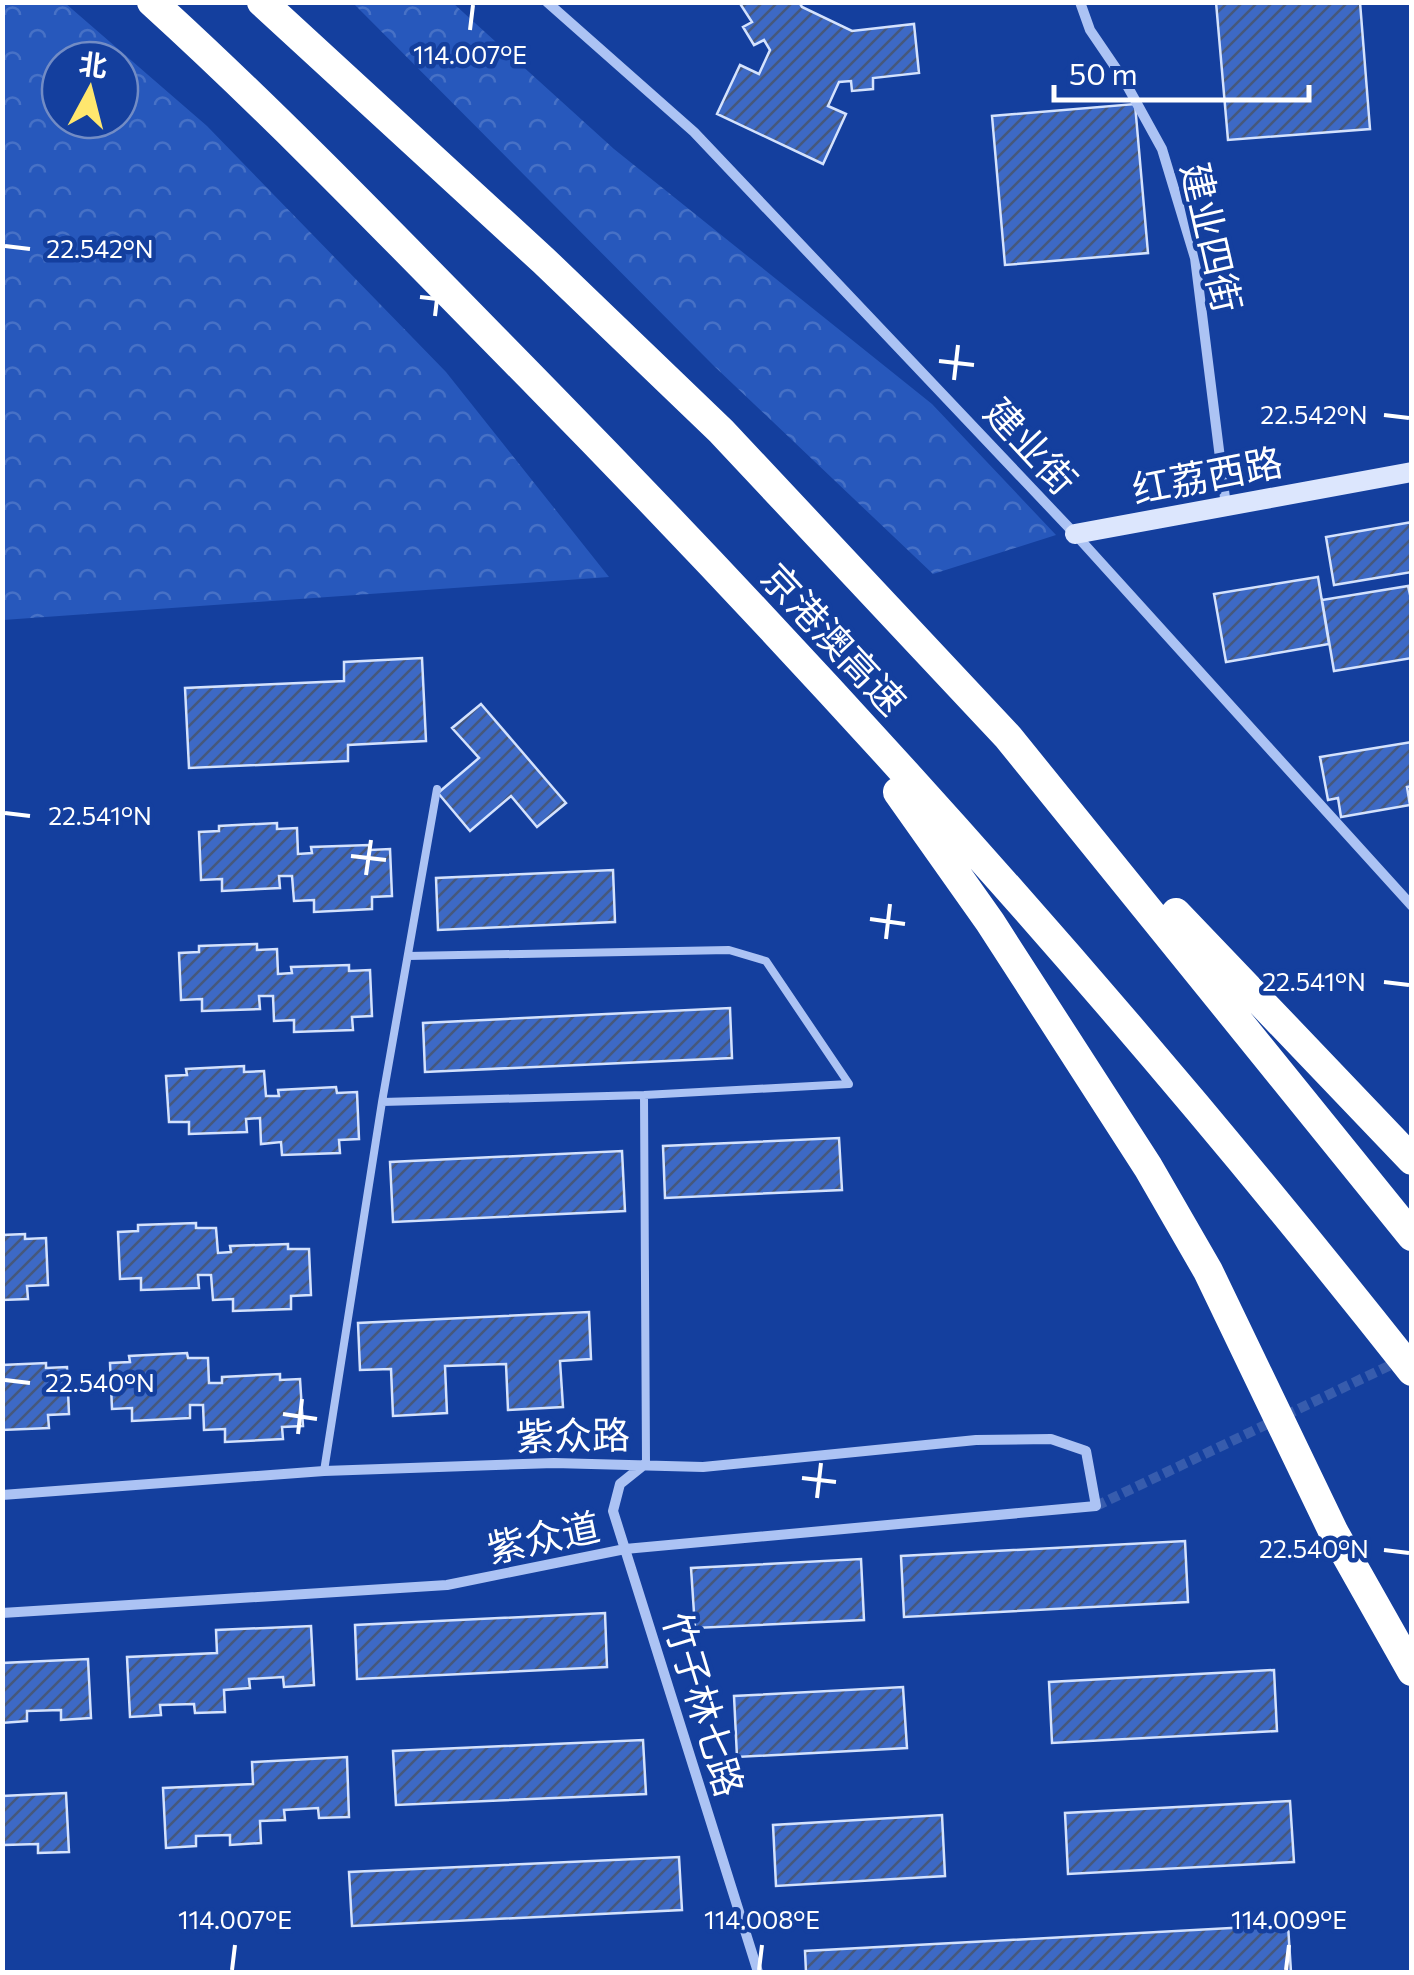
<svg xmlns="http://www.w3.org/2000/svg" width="1414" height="1975" viewBox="0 0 1414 1975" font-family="Commissioner,'Noto Sans SC',sans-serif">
<defs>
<pattern id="forest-crowns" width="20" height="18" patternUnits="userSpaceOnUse" patternTransform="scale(2.5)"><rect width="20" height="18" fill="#2758bc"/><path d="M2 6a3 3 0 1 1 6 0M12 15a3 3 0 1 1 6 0" fill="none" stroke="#4771c6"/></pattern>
<pattern id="building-hatch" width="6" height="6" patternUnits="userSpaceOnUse" patternTransform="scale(2.5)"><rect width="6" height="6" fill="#3d69c5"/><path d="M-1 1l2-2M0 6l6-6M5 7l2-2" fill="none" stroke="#46587c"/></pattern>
</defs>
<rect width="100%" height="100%" fill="#143f9e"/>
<!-- forest -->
<path fill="url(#forest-crowns)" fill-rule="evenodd" d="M2,3H65L207,126L446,372L609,577L3,620ZM120,60V120H60V60Z
M353,3H453L614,149L932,404L1056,535L933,574L714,366Z"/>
<!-- building -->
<path fill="url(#building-hatch)" stroke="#d4e2fd" stroke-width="2.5" d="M739,2H799L802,7L852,31L914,24L919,73L873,78V89L852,91L851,81L839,82L828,106L846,114L823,164L717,114L740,65L759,74L770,50L764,40L754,45L743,27L752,22Z
M1216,2H1360L1370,129L1228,140Z
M1135,104L1148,253L1005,265L992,116Z
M1412,522V572L1334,585L1326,537Z
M1318,577L1329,644L1226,662L1214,594Z
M1408,586L1412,603V658L1334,671L1322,600Z
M422,658L426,741L348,745V761L189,768L185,688L344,681V662Z
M481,704L566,803L537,827L511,796L470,831L438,793L479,758L452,728Z
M1412,742V786L1407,787L1410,805L1341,817L1338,798L1328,800L1320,757Z
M277,823V829L297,828L298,854L312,853L311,847L369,845L370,850L390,849L392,896L372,897V909L314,912V900L294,901L292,876H279L280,888L222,891V879L201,880L199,832L219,831V826Z
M613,870L615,922L438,930L436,878Z
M257,944V950L277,949L278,974L292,973L291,967L349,965V971L370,970L372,1016L352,1017L353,1030L294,1032V1020L274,1021L273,996H259L260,1009L202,1011V999L181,1000L179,953L199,952V946Z
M730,1008L732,1058L425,1072L423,1023Z
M244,1066V1072L264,1071L266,1096H279L278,1090L336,1087L337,1093L357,1092L359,1139L339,1140L340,1153L282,1155L281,1142L261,1144L260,1118L246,1119L247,1132L189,1134V1122H169L166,1076L187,1075L186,1069Z
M839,1138L842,1190L665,1198L663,1146Z
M622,1151L625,1211L393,1222L390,1162Z
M196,1223V1228H216L218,1253L231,1252L230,1246L288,1244V1249H309L311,1295L291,1296V1309L233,1311V1299L213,1300L211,1275H198L199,1288L141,1290V1278L120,1279L118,1232L138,1231V1225Z
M25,1234V1239L46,1238L48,1285L27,1286L28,1299L2,1300V1235Z
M589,1312L591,1359L560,1361L563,1407L508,1410L506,1364L445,1366L447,1413L393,1416L391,1369L360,1370L358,1323Z
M187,1353L188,1358H208L209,1383H222V1377L280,1374V1380L300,1379L303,1426L282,1427L283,1439L225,1442V1429L204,1430L203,1405H190V1418L132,1421V1408L112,1409L110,1363L130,1362L129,1356Z
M46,1363V1368L67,1367L69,1414L48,1415L49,1428L2,1430V1365Z
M1185,1541L1188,1602L904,1617L901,1556Z
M861,1559L864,1620L695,1628L691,1568Z
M605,1613L607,1667L357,1679L355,1625Z
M311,1626L314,1685L284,1687L283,1677L249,1679L250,1688L224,1690L225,1712L195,1713L194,1704L160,1705L161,1715L130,1717L127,1657L217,1653L216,1630Z
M88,1659L91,1718L61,1720V1710L27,1711V1721L2,1723V1663Z
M1274,1670L1277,1731L1052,1743L1049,1682Z
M903,1687L907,1748L737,1757L734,1696Z
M643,1740L646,1794L396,1805L393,1751Z
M347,1757L349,1817L319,1818L318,1808L284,1810L285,1820L260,1821L261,1843L230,1845V1835L196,1836V1846L166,1848L163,1788L253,1784L252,1762Z
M66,1793L69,1852L38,1853V1844L4,1845L2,1856V1796Z
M1290,1801L1294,1862L1068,1874L1065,1813Z
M942,1815L945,1876L776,1886L773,1825Z
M679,1857L682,1910L352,1926L349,1872Z
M1288,1925L1291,1972H806L805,1951Z"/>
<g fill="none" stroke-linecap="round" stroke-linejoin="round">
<!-- minor-tunnel -->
<path stroke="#375cad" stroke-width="10" stroke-dasharray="10 5" stroke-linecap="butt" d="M1096,1506L1401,1360"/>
<!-- service -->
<path stroke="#acc3f4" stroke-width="8" d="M644,1095L646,1463
M382,1102L644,1095L849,1084L766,961L729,950L408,956
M324,1471L382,1102L437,789"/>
<!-- minor -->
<path stroke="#acc3f4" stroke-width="10" d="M547,2L694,132L1075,534L1412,906
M1080,2L1090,30L1124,80L1162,149L1195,258L1226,506
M645,1464L620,1484L613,1511L758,1972
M2,1495L324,1471L554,1463L703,1467L976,1440L1051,1439L1086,1451L1096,1506L625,1549L447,1585L2,1613"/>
<!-- secondary -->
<path stroke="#dce6fd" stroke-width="20" d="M1075,534L1412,472"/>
<!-- motorway -->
<path stroke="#fff" stroke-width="30" d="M152,2C286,124 411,255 538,384C845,697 1140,1026 1412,1371
M262,2L544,261L721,431L1008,737L1412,1236
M898,792L990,922L1148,1167L1208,1271L1334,1533L1412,1671
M1176,913L1412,1160"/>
</g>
<!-- ticks -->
<path fill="none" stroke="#fff" stroke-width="4" d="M470,30L473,5M5,246L30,249M420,297L455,301M435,316L439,282M939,361L974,365M954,380L958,345M1384,415L1409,418M5,813L30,816M351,856L386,860M366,875L371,840M870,919L905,924M886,939L890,904M1384,982L1409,985M5,1380L30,1383M283,1414L317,1419M298,1434L302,1399M802,1478L836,1482M817,1498L821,1463M1384,1550L1409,1553M232,1970L235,1945M759,1970L762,1945M1286,1970L1289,1945"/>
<g text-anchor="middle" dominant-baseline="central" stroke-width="9" stroke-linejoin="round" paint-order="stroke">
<!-- street labels -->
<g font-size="38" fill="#fff" stroke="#143f9e">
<text transform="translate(1213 237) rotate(77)">建业四街</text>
<text transform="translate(1032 445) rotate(47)">建业街</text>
<text transform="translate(1207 474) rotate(-11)">红荔西路</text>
<text transform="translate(835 638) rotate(47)">京港澳高速</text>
<text transform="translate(573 1434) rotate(-1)">紫众路</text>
<text transform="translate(543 1536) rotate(-12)">紫众道</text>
<text transform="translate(705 1704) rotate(73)">竹子林七路</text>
</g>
</g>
<g font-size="25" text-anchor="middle" fill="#fff" stroke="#143f9e" stroke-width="9" stroke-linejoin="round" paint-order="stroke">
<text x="470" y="64">114.007°E</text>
<text x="100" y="258">22.542°N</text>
<text x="1314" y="424">22.542°N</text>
<text x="100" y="825">22.541°N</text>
<text x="1314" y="991">22.541°N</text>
<text x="100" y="1392">22.540°N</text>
<text x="1314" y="1558">22.540°N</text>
<text x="235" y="1929">114.007°E</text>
<text x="762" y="1929">114.008°E</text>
<text x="1289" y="1929">114.009°E</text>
</g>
<!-- border -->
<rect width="1414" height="1975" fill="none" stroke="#ffffff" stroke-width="10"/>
<!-- north arrow -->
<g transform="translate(90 90) rotate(7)"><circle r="48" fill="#143f9e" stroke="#728cc5" stroke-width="2.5"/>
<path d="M0-8L18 38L0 25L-18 38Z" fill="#ffe76e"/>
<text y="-15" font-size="28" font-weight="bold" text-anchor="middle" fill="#ffffff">北</text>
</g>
<!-- scale -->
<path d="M1054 85v15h255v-15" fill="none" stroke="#ffffff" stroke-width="5"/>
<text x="1069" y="85" font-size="30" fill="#ffffff" stroke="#143f9e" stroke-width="8" paint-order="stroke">50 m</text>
</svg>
